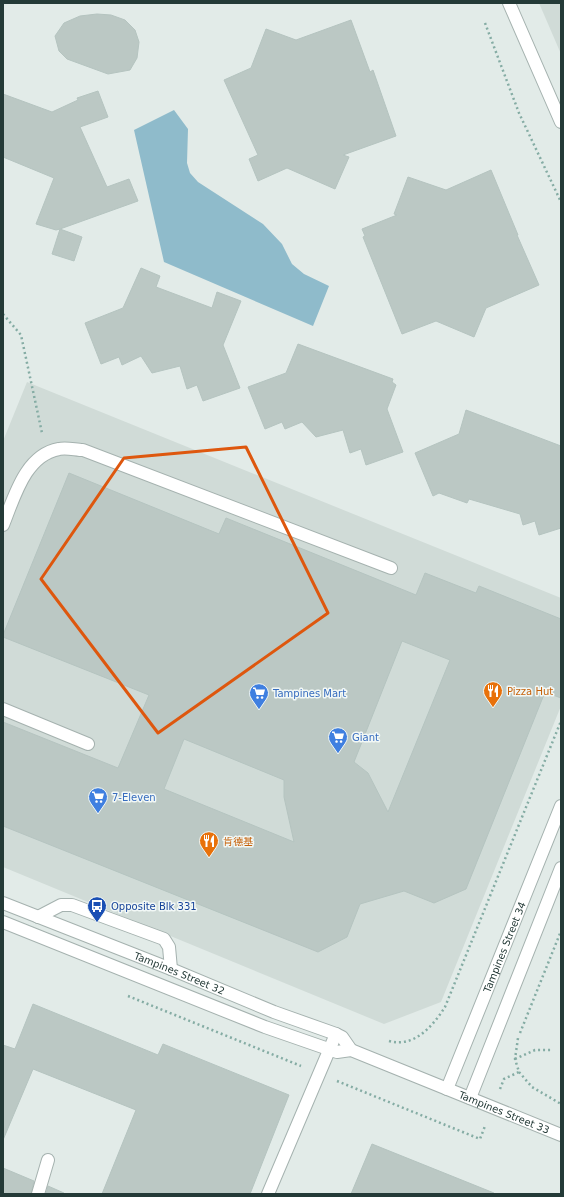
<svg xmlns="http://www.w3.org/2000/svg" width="564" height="1197" viewBox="0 0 564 1197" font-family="'DejaVu Sans','Noto Sans SC',sans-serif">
<rect width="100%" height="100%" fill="#e2ebe8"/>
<!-- built -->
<path fill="#d0dbd7" d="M539,3H561V54Z
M27,382L561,598V706L441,1002L384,1024L3,867V441Z"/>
<!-- water -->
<path fill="#8fbbcb" d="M174,110L188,129L187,163L190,173L198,182L263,224L282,244L292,264L304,274L329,286L313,326L164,262L134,130Z"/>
<!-- building -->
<path fill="#bbc8c4" stroke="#b5c4c0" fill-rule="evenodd" d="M97,14L111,15L125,20L135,30L139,42L137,58L130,70L108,74L67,59L59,51L55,36L64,23L80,16Z
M351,20L370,72L373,70L396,136L343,155L349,157L335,189L287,168L258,181L249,159L258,155L224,80L251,68L266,29L296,40Z
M98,91L108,117L80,127L107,187L129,179L138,201L60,229L82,237L74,261L52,254L60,229L56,230L36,224L54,178L3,157V94L52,112L78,100L77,98Z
M491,170L518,235H517L539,285L486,308L474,337L436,321L402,334L363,237L365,236L362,229L397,215L394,214L408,177L446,190Z
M141,268L160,276L156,287L212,308L217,292L241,301L223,345L240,388L203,401L197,385L187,389L180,366L152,373L141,356L122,365L119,357L101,364L85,323L123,308Z
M298,344L393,379L392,382L396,385L387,409L403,452L366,465L361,449L350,453L343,430L316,437L302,422L285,429L282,422L265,429L248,387L286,373Z
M466,410L561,446V528L539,535L535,521L523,525L520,514L469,499L467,503L439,493L433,496L415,453L459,434Z
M69,473L219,534L226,518L416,595L425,573L476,593L479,586L561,619V698L545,692L466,889L434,903L404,891L360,904L347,937L318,952L3,826V722L118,768L149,695L3,637V635ZM402,641L450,660L388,812L368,773L354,762ZM184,739L284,780V797L294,842L164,789Z
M33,1004L158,1055L163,1044L289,1095L250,1194H102L136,1110L33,1069L3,1140V1045L15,1049Z
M372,1144L494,1193V1194H351Z
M3,1168L34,1181L31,1194H3Z
M48,1186L64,1193V1194H46Z"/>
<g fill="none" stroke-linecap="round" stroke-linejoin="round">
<!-- service casing -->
<g stroke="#a5b2af" stroke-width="14">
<path id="service" d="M3,525C14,498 25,455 59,449C66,447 76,450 83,450L391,568
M3,709L88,744
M38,917L61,905H72L164,939L169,947L171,969
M38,1194L48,1160
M268,1194L336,1034"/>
</g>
<!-- minor casing -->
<g stroke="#a5b2af" stroke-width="14">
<g id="minor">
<path d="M509,3L561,122"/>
<path id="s1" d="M3,903L171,969L274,1012L336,1034L342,1037L351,1050"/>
<path id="s2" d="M3,922L265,1027L337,1052L351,1050L561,1135"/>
<path id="s3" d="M447,1089L561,806"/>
<path d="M470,1098L561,868"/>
</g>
</g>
<!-- path -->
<path stroke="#85aca4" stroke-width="2.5" stroke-dasharray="2 3" stroke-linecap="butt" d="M485,23L519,113L561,202
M3,314L21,335L42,433
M128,996L301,1066
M520,1033L561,931
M389,1041C414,1048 433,1026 445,1007L561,721
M515,1059L535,1050H553
M519,1072L532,1087L561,1104
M337,1081L480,1139L485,1126
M500,1089L504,1079L519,1072L515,1059L518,1038"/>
<!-- service -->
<use href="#service" stroke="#fff" stroke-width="12"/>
<!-- minor -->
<use href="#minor" stroke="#fff" stroke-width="12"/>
</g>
<!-- marked area -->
<path fill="none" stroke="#de570e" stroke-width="3" stroke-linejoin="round" d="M246,447L328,613L158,733L41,579L124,458Z"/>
<!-- icons -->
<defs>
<g id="restaurant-pin" transform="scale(1)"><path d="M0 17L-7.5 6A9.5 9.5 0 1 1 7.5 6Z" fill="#e8710a" stroke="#f2f8f6"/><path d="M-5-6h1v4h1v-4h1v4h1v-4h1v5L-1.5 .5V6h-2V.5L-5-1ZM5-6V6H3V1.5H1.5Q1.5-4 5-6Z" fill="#fff"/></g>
<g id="supermarket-pin" transform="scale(1)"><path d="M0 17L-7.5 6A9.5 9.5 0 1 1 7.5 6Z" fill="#3f7fe0" stroke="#f2f8f6"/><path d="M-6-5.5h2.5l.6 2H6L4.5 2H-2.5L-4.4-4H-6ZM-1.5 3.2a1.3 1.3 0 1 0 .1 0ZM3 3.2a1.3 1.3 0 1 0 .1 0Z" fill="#fff"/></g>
<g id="bus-pin" transform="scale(1)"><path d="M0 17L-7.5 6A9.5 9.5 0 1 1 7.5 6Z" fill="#1a4fb4" stroke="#f2f8f6"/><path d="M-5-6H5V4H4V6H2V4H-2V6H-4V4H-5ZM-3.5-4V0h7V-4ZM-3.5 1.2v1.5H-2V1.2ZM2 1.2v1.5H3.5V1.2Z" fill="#fff"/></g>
</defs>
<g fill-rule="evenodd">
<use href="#restaurant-pin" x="493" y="691"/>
<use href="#supermarket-pin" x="259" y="693"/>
<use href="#supermarket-pin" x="338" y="737"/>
<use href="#supermarket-pin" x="98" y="797"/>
<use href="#restaurant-pin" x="209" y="841"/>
<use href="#bus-pin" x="97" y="906"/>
</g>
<g text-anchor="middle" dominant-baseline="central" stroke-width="3" stroke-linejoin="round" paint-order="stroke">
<!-- food labels -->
<g font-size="10" fill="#c56008" stroke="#f2f8f6" text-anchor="start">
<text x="507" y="691">Pizza Hut</text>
<text x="223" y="841">肯德基</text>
</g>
<!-- shop labels -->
<g font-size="10" fill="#366cbe" stroke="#f2f8f6" text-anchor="start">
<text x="273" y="693">Tampines Mart</text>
<text x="352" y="737">Giant</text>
<text x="112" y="797">7-Eleven</text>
</g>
<!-- transit labels -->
<g font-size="10" fill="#164399" stroke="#f2f8f6" text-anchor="start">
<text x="111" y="906">Opposite Blk 331</text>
</g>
<!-- street labels -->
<g font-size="10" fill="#243a37" stroke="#f2f8f6">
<text stroke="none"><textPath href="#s3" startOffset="153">Tampines Street 34</textPath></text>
<text stroke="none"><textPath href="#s1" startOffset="190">Tampines Street 32</textPath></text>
<text stroke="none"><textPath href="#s2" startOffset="538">Tampines Street 33</textPath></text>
</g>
</g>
<!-- border -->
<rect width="564" height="1197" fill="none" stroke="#243a37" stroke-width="8"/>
</svg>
